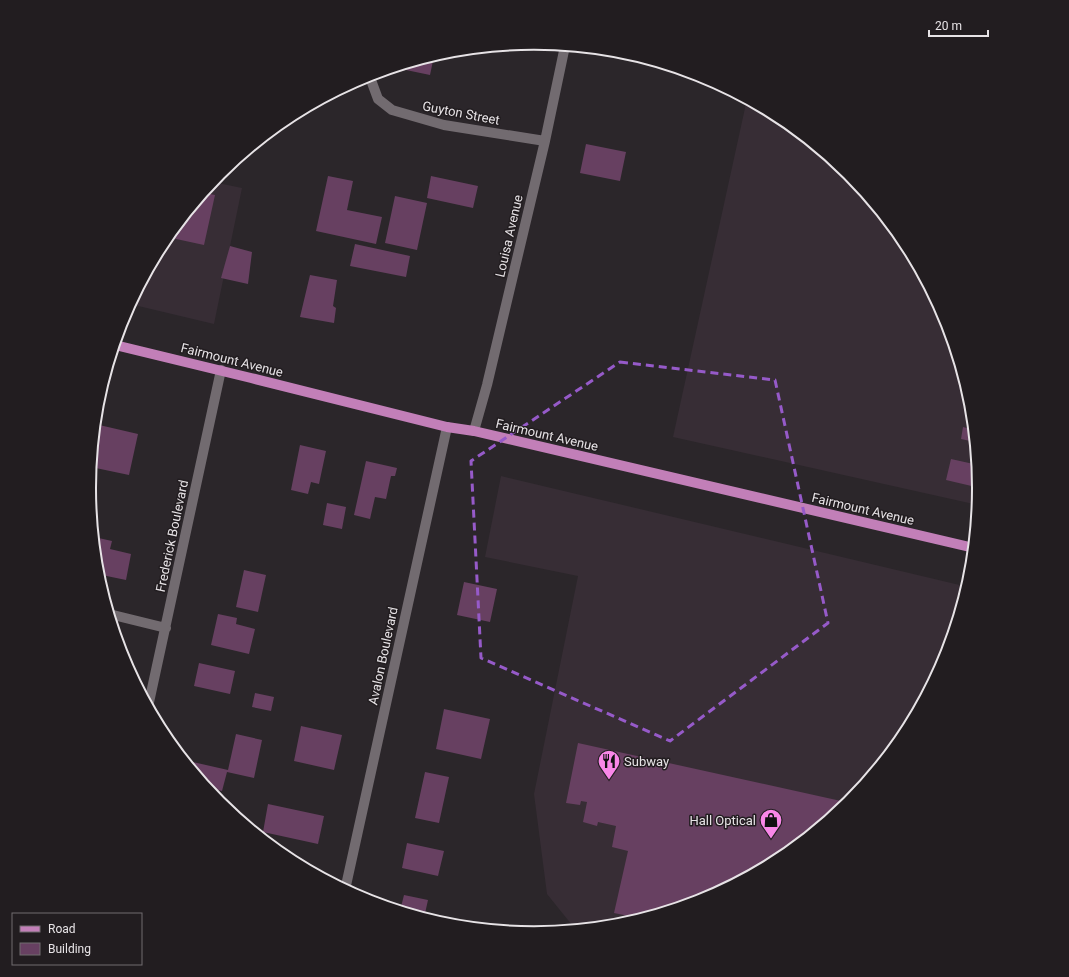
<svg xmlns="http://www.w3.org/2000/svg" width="1069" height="977" viewBox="0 0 1069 977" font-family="Roboto,sans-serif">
<rect width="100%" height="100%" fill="#2b262a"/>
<!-- built -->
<path fill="#372d35" d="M747,99L782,118L850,174L905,241L946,318L971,402L980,489L978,505L673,437Z
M213,182L242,188L214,324L130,304L164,241Z
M501,476L968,587L946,659L905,736L849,804L782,859L705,900L621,925L576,930L547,894L534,794L578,576L485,557Z"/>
<!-- building -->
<path fill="#674061" d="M434,56L430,75L406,70L407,64Z
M586,144L626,152L620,181L580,173Z
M328,176L353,181L347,210L382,217L376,244L316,231Z
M431,176L478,186L473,208L427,198Z
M204,193L215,195L204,245L167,237Z
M395,196L427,203L417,250L385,243Z
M355,244L410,256L406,277L350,266Z
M230,246L252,252L248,284L221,278Z
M310,275L337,280L333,306L336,308L334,323L300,317Z
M95,424L138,434L129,475L91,467Z
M963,427L974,430L975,442L961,439Z
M300,445L326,451L319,484L311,482L308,494L291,490Z
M951,459L978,465L980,488L946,480Z
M366,461L397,468L395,476H391L386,499L375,497L370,519L354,515Z
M327,503L346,507L342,529L323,525Z
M94,537L112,541L110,549L131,554L126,580L97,574Z
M244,570L266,575L258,612L236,607Z
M464,582L497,589L490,622L457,615Z
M218,614L237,618L236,624L255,629L249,654L211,645Z
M199,663L235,671L230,694L194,686Z
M255,693L274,697L271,711L252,707Z
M444,709L490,719L481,759L436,749Z
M301,726L342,735L334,770L294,761Z
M236,734L262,740L254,778L227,772L222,791L206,787L184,760L228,770Z
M578,743L850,803L782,859L740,881H736L735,884L705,900L643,919L614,913L628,851L612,847L616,826L598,822L597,826L583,822L587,802L581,801L580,805L566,803Z
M425,772L449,777L439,823L415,818Z
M268,804L324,816L318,844L263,832Z
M407,843L444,851L438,876L402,868Z
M404,895L428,900L424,918L400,911Z"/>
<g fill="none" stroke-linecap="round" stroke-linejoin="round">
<!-- street -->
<path stroke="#726b70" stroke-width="10" d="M371,75V80L378,99L392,110L444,125L545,141
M474,431L487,385L545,141L565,46
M109,614L166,628
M148,707L221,370
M345,890L447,427"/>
<!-- primary -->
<path stroke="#c27fb8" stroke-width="10" d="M115,345L251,378L447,427L474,431L974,548"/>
</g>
<!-- marked area -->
<path fill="none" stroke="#965ac9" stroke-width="3" stroke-dasharray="8 5" stroke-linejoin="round" d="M620,362L775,380L828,623L670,741L481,658L471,461Z"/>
<!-- icons -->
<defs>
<g id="restaurant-pin" transform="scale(1.15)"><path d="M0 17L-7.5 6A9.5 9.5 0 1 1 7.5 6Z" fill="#f987e8" stroke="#221d20"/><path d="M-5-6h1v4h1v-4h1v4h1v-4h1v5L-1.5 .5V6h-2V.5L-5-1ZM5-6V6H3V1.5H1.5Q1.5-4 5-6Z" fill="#111"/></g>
<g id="shop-pin" transform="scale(1.15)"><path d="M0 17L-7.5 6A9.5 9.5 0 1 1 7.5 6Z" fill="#f987e8" stroke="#221d20"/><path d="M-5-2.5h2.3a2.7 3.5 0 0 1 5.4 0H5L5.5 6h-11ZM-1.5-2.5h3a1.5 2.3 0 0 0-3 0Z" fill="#111"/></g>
</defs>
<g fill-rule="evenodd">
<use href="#restaurant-pin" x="609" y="761"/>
<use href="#shop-pin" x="771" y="820"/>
</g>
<g text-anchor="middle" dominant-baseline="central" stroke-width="3" stroke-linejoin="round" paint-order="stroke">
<!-- street labels -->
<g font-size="13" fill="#e7e3e6" stroke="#221d20">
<text transform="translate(461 113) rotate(11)">Guyton Street</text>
<text transform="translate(509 236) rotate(-77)">Louisa Avenue</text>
<text transform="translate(232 360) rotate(14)">Fairmount Avenue</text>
<text transform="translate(547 435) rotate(13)">Fairmount Avenue</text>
<text transform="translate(863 509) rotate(13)">Fairmount Avenue</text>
<text transform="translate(172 536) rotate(-78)">Frederick Boulevard</text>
<text transform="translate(383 656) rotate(-78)">Avalon Boulevard</text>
</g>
<!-- poi labels -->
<g font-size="13" fill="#e7e3e6" stroke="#221d20" text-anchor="start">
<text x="624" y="761">Subway</text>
<text x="756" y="820" text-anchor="end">Hall Optical</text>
</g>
</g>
<!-- crop -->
<path d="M0 0H1069V977H0ZM96 488a438 438 0 1 1 876 0a438 438 0 1 1-876 0Z" fill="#221d20" fill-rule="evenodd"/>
<path fill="none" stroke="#e7e3e6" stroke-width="2" d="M96 488a438 438 0 1 1 876 0a438 438 0 1 1-876 0Z"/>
<!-- legend -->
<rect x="12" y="913" width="130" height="52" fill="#221d20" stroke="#716c6f"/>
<rect x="20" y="926" width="20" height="6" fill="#c27fb8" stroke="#716c6f"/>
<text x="48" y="933" font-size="12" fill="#e7e3e6">Road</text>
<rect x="20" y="943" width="20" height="12" fill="#674061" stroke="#716c6f"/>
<text x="48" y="953" font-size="12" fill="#e7e3e6">Building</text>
<!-- scale -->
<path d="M929 30v6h59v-6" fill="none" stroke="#e7e3e6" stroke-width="2"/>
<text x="935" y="30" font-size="12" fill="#e7e3e6" stroke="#221d20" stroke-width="3" paint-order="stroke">20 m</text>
</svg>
